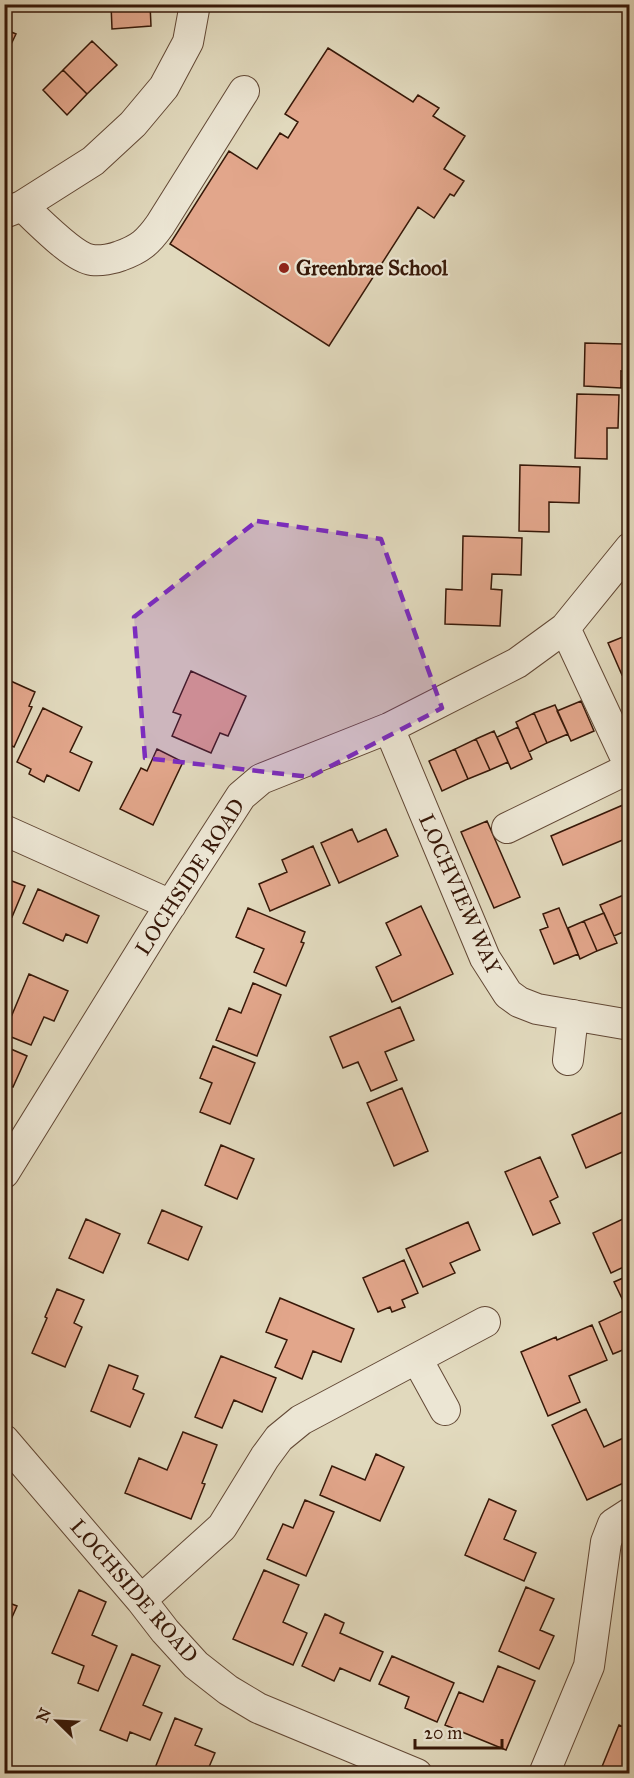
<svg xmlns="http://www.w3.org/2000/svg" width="634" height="1778" viewBox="0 0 634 1778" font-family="'IM FELL Great Primer',serif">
<rect width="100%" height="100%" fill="#e1d9bd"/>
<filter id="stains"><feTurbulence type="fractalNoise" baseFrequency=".00333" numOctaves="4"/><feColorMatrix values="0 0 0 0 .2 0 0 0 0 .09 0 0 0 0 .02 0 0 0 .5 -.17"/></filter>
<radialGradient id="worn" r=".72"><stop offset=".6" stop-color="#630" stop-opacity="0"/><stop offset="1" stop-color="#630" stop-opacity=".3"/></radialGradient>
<!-- building -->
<path fill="#e2a68b" stroke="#371808" stroke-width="1.5" d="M111,4H150L151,26L112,29Z
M4,29L16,34L4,59Z
M92,41L117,65L87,94L63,70Z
M328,48L413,102L418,95L439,108L433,116L465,136L444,169L464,181L454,196L450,194L434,218L418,207L329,346L170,244L229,151L257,169L280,133L288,138L298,122L285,114Z
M63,70L87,94L67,115L43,90Z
M624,331H630V361H627V372L621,371V388L584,386L585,343L623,344Z
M577,394L619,395L618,428H607V459L575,458Z
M520,465L580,467L579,503L549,502V532L519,531Z
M463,536L522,538L521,575L492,574L491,589L502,590L500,626L445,624L446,589L462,590Z
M630,634V672L622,675L608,643Z
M191,671L246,696L228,736L220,733L211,753L172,736L181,715L173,712Z
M4,678L35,692L29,706L32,707L14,747L4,742Z
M581,701L594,731L571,741L557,711Z
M555,705L568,734L547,743L534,713Z
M43,708L82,727L70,752L92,762L79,791L47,775L44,782L29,774L31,769L17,762Z
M534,713L547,743L529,752L516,722Z
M518,727L532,759L511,769L497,737Z
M494,731L508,762L490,770L476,739Z
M476,739L490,770L468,779L455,749Z
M157,749L183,762L153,825L120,809L141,768L147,771Z
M455,749L468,779L442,791L429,761Z
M630,802V837L563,865L551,836Z
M487,821L520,897L494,908L461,832Z
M352,829L358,842L386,829L398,856L339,883L321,843Z
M313,846L330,885L270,911L259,884L287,872L282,860Z
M4,878L25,886L12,917L4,914Z
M38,889L99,916L87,943L66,934L63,941L23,923Z
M626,894L630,903V929L614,936L600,905Z
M421,906L453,974L392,1002L376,967L401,955L386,923Z
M248,908L305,932L301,942L304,943L286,986L254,972L264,949L236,937Z
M559,908L578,954L554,964L540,930L548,927L543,914Z
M604,913L617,943L597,951L584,921Z
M584,921L597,951L580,959L568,928Z
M29,974L68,991L54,1021L44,1017L31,1045L4,1034Z
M253,983L281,995L257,1056L216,1040L229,1008L241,1013Z
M400,1007L414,1040L385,1052L397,1080L371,1091L358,1062L343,1068L330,1037Z
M4,1046L27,1056L13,1087L4,1083Z
M213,1046L255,1063L230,1124L200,1112L212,1083L200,1078Z
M402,1088L428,1151L394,1166L367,1103Z
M630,1109V1142L625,1144L627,1150L586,1168L572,1135Z
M221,1145L254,1159L237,1199L205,1185Z
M540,1157L558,1197L550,1201L560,1223L533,1235L505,1172Z
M162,1210L202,1227L188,1260L148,1243Z
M625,1218L630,1227V1264L611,1273L593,1233Z
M86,1219L120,1234L103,1273L69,1258Z
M468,1222L480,1250L450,1263L455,1273L423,1287L406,1249Z
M404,1260L418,1293L402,1300L405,1307L392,1312L390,1307L378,1312L363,1278Z
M630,1275V1347L613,1354L599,1322L627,1309L614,1282Z
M57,1289L84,1300L74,1323L82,1327L65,1367L32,1353L47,1318L45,1317Z
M280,1298L354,1329L341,1362L313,1351L302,1379L275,1367L287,1340L266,1332Z
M592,1325L607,1360L569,1376L580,1402L548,1416L521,1352L556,1337L557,1340Z
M221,1356L276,1378L262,1412L234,1400L222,1428L195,1417Z
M109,1365L138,1376L133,1389L144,1394L130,1427L91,1411Z
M586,1409L604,1447L630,1435V1480L587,1500L552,1425Z
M183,1432L217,1445L202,1483L205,1484L191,1519L125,1493L139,1458L167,1470Z
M376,1454L404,1467L380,1521L320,1495L332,1466L365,1480Z
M489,1499L516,1511L504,1539L536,1553L524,1581L465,1555Z
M305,1500L334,1512L306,1576L267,1559L283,1524L293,1528Z
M264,1570L299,1585L283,1622L307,1633L293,1665L233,1639Z
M526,1587L554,1599L540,1630L554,1636L539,1669L499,1651Z
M79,1590L106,1602L92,1635L117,1646L98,1691L78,1683L84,1666L52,1653Z
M4,1601L17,1606L5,1633H4Z
M325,1614L344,1623L340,1633L383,1652L370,1681L340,1668L334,1681L302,1666Z
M132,1654L160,1666L143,1705L162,1713L150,1740L130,1732L127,1741L100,1730Z
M392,1656L454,1683L437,1722L405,1708L409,1697L379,1684Z
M498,1666L535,1681L506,1750L445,1725L459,1692L483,1702Z
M175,1718L202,1729L195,1745L215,1753L206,1774L153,1773Z
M619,1725L630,1730V1774H599Z"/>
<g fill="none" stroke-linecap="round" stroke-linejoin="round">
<!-- minor casing -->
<g stroke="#624835" stroke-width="32">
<path id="minor" d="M22,206C37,219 73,258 92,260C101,261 113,259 120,256C140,249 148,242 160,225L244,91
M4,213L22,206L93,161L133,124L164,87L188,42L195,4
M565,628L630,767
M389,728L485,958L508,994L519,1002L537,1009L630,1025
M507,828L630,768
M4,830L171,905
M568,1060L573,1015
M4,1173L157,926L241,796L261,779L389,728L517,663L565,628L630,548
M417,1359L445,1410
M4,1440L141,1600L165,1631L196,1665L228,1690L258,1708L417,1774
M141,1600L222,1527L265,1457L279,1438L301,1420L485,1322
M544,1774L589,1666L606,1542L613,1524L630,1513"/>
</g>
<!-- minor -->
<use href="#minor" stroke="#ece6d4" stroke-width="30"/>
</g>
<!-- marked area -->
<path fill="#7b2cbf" fill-opacity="0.2" stroke="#7b2cbf" stroke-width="4.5" stroke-dasharray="12 8" stroke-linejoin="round" d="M257,521L381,539L442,708L310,777L145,758L134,617Z"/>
<!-- markers -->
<circle fill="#8f2418" stroke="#ece6d4" stroke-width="2" cx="284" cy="268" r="6"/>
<g text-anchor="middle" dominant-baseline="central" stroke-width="4.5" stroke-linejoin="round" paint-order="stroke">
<!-- poi labels -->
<g font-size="21" font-weight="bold" fill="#371808" stroke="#ece6d4" text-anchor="start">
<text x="296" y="268">Greenbrae School</text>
</g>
<!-- street labels -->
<g font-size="21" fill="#371808" stroke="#ece6d4">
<text transform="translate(190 877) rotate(-57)">LOCHSIDE ROAD</text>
<text transform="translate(460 894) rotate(66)">LOCHVIEW WAY</text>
<text transform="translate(134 1591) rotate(49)">LOCHSIDE ROAD</text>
</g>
</g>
<!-- margin -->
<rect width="634" height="1778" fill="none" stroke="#e1d9bd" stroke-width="24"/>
<rect x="6" y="6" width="622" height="1766" fill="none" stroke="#371808" stroke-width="3"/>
<rect x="12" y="12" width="610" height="1754" fill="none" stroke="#371808" stroke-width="1.5"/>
<!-- north arrow -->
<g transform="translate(57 1721) rotate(294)" stroke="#ece6d4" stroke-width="4.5" paint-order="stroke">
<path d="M0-4.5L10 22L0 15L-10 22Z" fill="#371808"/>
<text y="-9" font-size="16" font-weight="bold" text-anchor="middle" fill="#371808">N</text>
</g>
<!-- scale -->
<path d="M415 1739v9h87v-9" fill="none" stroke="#371808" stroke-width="3"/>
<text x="424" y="1739" font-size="18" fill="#371808" stroke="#ece6d4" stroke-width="4.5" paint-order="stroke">20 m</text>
<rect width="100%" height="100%" filter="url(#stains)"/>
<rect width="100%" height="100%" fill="url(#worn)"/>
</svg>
